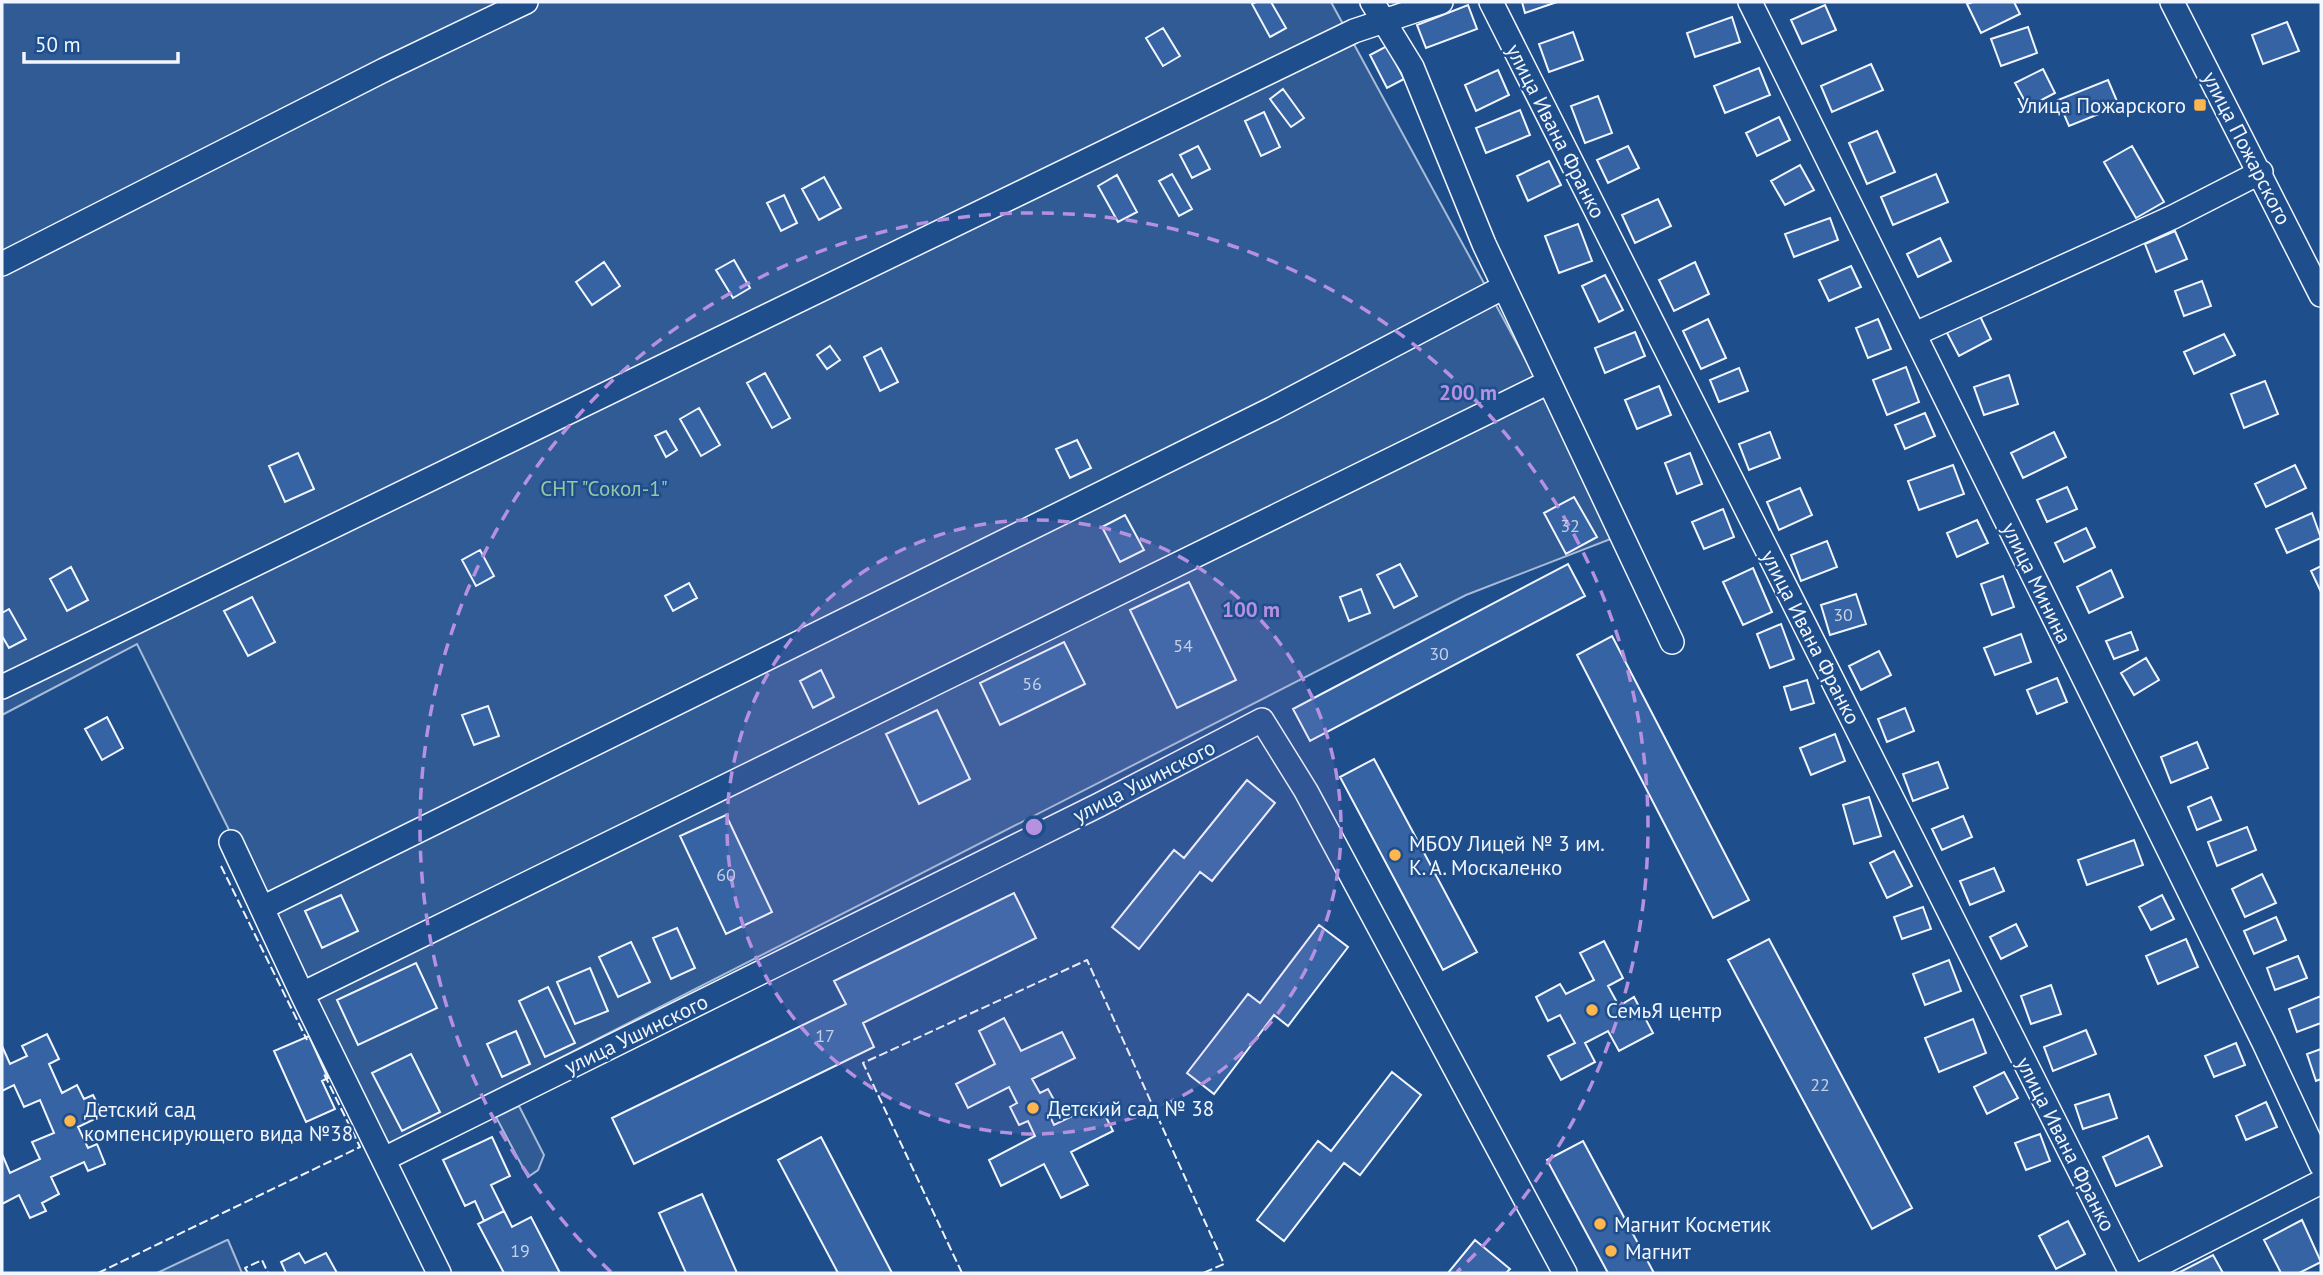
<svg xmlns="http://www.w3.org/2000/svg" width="2323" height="1275" viewBox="0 0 2323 1275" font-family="'PT Sans',sans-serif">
<rect width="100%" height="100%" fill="#1f4e8c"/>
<!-- built -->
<path fill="#305b95" stroke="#a8bbd7" stroke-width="2" d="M2,2H1331L1621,535L1466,595L386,1147L137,644L2,715Z
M519,1106L544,1155L538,1170L528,1177L496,1117Z
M228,1240L242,1273H157L227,1240Z"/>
<!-- building -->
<path fill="#3563a3" stroke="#f2f6ff" stroke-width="2" d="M1256,2H1271L1286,28L1270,37L1252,4Z
M1522,2H1557L1525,13Z
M1973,2H2014L2020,14L1981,33L1967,4Z
M1468,5L1477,29L1426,48L1417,25Z
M1825,5L1836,30L1802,44L1791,20Z
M1732,17L1740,42L1695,57L1687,33Z
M2287,22L2299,51L2263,64L2252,35Z
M2028,27L2037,53L2001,66L1991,39Z
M1163,28L1180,56L1163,66L1146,38Z
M1573,32L1583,60L1549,72L1539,44Z
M1387,46L1404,79L1387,88L1370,55Z
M1871,64L1883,90L1832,112L1821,86Z
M1759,68L1770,95L1725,113L1714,86Z
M2043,69L2055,93L2028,107L2015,83Z
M1498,70L1509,95L1476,111L1465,85Z
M2108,80L2119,106L2069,126L2058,100Z
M1283,89L1304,118L1291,127L1270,99Z
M1598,96L1612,133L1585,143L1571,106Z
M1520,110L1530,135L1486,153L1476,128Z
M1264,112L1280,147L1261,156L1245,121Z
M1779,117L1790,140L1757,156L1746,133Z
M1877,131L1895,172L1867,184L1849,143Z
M1198,146L1210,169L1192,178L1180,155Z
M1628,146L1639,168L1608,183L1597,160Z
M2132,146L2164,202L2136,218L2104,162Z
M1549,161L1561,185L1528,201L1517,176Z
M1800,165L1814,190L1785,205L1771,181Z
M1172,174L1192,209L1179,216L1159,181Z
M1936,174L1948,202L1893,225L1881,197Z
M1117,175L1137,212L1118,222L1098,186Z
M824,177L841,208L819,220L802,189Z
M784,195L797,223L781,231L767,203Z
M1658,199L1671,226L1635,243L1622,215Z
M1830,218L1838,240L1794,257L1785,234Z
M1578,224L1592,261L1559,273L1545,236Z
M2175,231L2187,259L2156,272L2145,244Z
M1940,238L1951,261L1918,277L1907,254Z
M734,260L750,288L733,298L716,270Z
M604,262L620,286L592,305L576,282Z
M1695,262L1709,294L1674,311L1659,280Z
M1851,266L1861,287L1829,301L1819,280Z
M1605,275L1623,310L1599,322L1582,286Z
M2202,281L2211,306L2184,316L2175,291Z
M1979,314L1991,339L1959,356L1946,331Z
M1708,319L1726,358L1701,369L1683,331Z
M1878,319L1891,349L1868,358L1856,328Z
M1635,332L1645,356L1605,373L1595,348Z
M2224,334L2235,355L2194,374L2184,352Z
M830,346L840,360L827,369L817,355Z
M881,348L898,382L880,391L864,357Z
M1906,367L1919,402L1887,415L1873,380Z
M1739,368L1748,391L1719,402L1710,380Z
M765,373L790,418L772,428L747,383Z
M2009,375L2018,404L1984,415L1974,387Z
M2265,381L2278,414L2244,428L2231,394Z
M1659,386L1671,415L1637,429L1625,400Z
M699,408L720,445L701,456L680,419Z
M1925,413L1935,436L1905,449L1895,425Z
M666,431L677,450L666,457L655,436Z
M1770,432L1780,458L1749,470L1739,444Z
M2054,432L2066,457L2023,478L2011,453Z
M1077,440L1091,468L1070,478L1056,449Z
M298,453L314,489L285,502L269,466Z
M1690,453L1702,484L1677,494L1665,463Z
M1953,465L1964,494L1919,510L1908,481Z
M2295,465L2306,488L2266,507L2255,484Z
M2067,487L2077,509L2047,522L2037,500Z
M1800,488L1812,515L1779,530L1767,502Z
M1574,497L1597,537L1566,554L1544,513Z
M1723,509L1734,537L1704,549L1692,522Z
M2312,513L2321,538L2287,553L2276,529Z
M1125,515L1144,550L1120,562L1102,527Z
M1977,520L1988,543L1957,557L1947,533Z
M2086,528L2095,547L2064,562L2055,543Z
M1827,541L1837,567L1801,581L1791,555Z
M480,550L494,576L476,586L462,560Z
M1400,564L1417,596L1394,608L1377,575Z
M1568,564L1585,596L1310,741L1293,709Z
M2321,566V592L2311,571Z
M71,567L88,600L67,611L50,579Z
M1753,568L1772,612L1743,625L1723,582Z
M2111,570L2123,597L2089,613L2077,587Z
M2003,576L2014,607L1992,615L1981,584Z
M1189,582L1236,680L1177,708L1130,610Z
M689,583L697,598L673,611L665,596Z
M1361,589L1370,613L1349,621L1340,597Z
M1856,594L1866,624L1830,635L1821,605Z
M252,597L275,642L248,656L224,611Z
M9,609L26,639L9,648L2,636V613Z
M1781,624L1794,659L1770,668L1757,634Z
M2131,632L2138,650L2114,659L2106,641Z
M2021,634L2031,662L1995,675L1984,648Z
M1612,636L1749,900L1713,918L1577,655Z
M1064,642L1085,684L1000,725L980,683Z
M1879,651L1891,675L1861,690L1849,666Z
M2146,658L2159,680L2134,695L2121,673Z
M821,670L834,697L813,708L800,681Z
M2057,678L2067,702L2037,714L2027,690Z
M1807,680L1814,703L1791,710L1784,687Z
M488,706L499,736L474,745L462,715Z
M1905,708L1914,731L1887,742L1878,719Z
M937,710L970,779L919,804L886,734Z
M107,717L123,748L102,760L85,729Z
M1835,734L1845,761L1811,775L1800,748Z
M2197,742L2208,768L2171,783L2161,757Z
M1374,759L1477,952L1443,970L1340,777Z
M1938,762L1948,788L1913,801L1903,774Z
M1247,780L1275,803L1212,881L1200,872L1139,949L1112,927L1174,850L1184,858Z
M1869,797L1881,836L1854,844L1843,805Z
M2211,797L2221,820L2197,830L2188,807Z
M726,815L772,912L726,934L680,836Z
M1963,816L1972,837L1942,850L1932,829Z
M2247,827L2256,850L2217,866L2208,842Z
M2134,840L2143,865L2087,885L2078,860Z
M1894,851L1912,886L1887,898L1870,863Z
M1994,868L2004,891L1970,905L1960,881Z
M2262,874L2276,903L2245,917L2232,889Z
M1014,893L1036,938L863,1023L874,1047L634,1164L612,1118L846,1004L834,981Z
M341,895L358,931L322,948L305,911Z
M2162,895L2174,919L2151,930L2139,907Z
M1923,907L1931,929L1902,939L1894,917Z
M2276,917L2286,940L2254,954L2244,931Z
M2016,924L2027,946L2001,959L1990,937Z
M1319,925L1348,947L1288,1026L1274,1015L1214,1094L1187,1073L1248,994L1260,1003Z
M677,928L695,968L671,979L653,938Z
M1769,939L1912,1208L1872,1229L1728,960Z
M2186,939L2198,967L2158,984L2146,956Z
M1604,941L1623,978L1608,986L1619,1006L1634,997L1653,1033L1619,1051L1608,1031L1585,1043L1595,1062L1561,1080L1548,1056L1575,1043L1560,1015L1548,1021L1536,997L1560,984L1566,994L1594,980L1580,953Z
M631,942L650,982L618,997L599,957Z
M2298,956L2307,978L2275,990L2267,968Z
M1949,960L1961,991L1925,1005L1913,974Z
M416,963L437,1008L358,1045L337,1000Z
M590,968L608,1011L575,1024L557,982Z
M2051,985L2061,1014L2031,1024L2021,996Z
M548,987L575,1043L545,1057L519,1001Z
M2321,996V1023L2297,1032L2289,1009Z
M1004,1018L1021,1051L1062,1032L1075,1058L1032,1079L1040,1093L1048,1089L1058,1107L1048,1112L1054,1125L1099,1103L1113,1131L1071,1152L1088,1185L1061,1198L1044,1164L1001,1186L989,1160L1035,1136L1028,1121L1019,1125L1010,1107L1017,1103L1009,1087L968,1108L956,1084L995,1064L979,1031Z
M1973,1019L1986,1053L1939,1072L1925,1038Z
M2086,1030L2096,1054L2053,1071L2044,1047Z
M516,1031L530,1064L502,1077L487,1044Z
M47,1034L59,1059L49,1064L62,1093L77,1085L84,1099L93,1095L103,1115L78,1127L88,1148L97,1144L105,1164L88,1171L84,1162L51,1177L59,1194L42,1203L46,1211L30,1218L19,1195L2,1204V1154L10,1173L40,1159L32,1142L54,1133L40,1100L24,1107L14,1085L2,1091V1046L10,1064L27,1056L22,1046Z
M309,1036L328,1078L322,1081L335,1109L306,1122L274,1051Z
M2236,1043L2245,1065L2214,1077L2205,1056Z
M2321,1049V1079L2316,1081L2307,1054Z
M411,1054L440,1112L402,1131L372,1073Z
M1392,1072L1421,1095L1360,1175L1344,1163L1284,1241L1257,1220L1318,1141L1331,1151Z
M2004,1072L2018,1098L1987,1114L1974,1087Z
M2109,1094L2117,1118L2083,1129L2075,1105Z
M2266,1102L2277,1127L2246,1140L2236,1116Z
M2040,1134L2050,1161L2026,1170L2015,1143Z
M2148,1136L2162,1166L2116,1186L2103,1157Z
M492,1137L510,1176L491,1185L504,1211L484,1221L475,1201L465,1206L443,1160Z
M821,1137L892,1273H838L778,1160Z
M1583,1141L1654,1273H1608L1547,1160Z
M702,1194L737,1273H686L659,1213Z
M504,1211L512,1227L531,1217L560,1273H504L478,1224Z
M2302,1220L2321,1262L2299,1273H2281L2264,1240Z
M2068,1221L2085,1254L2056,1269L2039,1236Z
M1475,1240L1510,1269L1506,1273H1448Z
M299,1253L305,1263L326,1253L337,1273H286L281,1262Z
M2213,1255L2223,1273H2178Z"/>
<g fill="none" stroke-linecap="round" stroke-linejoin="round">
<!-- minor casing -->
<g stroke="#f2f6ff" stroke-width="26">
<path id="minor" d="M1372,2L1412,67L1484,244L1672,642
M1491,2L2131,1273
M1750,2L2264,1043L2321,1165
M2172,2L2321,295
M2,264L384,70L526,2
M1915,334L2173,217L2261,172
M2,687L1354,31L1441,2
M231,842L302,994L1549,382
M262,908L1272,409L1504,287
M302,994L439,1273
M384,1159L1099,805L1262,720L1306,791L1565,1273
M2143,1273L2321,1182"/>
</g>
<!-- minor -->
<use href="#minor" stroke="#1f4e8c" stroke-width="23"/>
<!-- fence -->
<path stroke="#f2f6ff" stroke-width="2" stroke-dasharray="9 3.5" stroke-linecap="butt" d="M221,866L307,1040
M98,1273L360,1147L324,1074
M248,1273L245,1268L262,1260L268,1273
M962,1273L863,1063L1087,960L1224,1264L1203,1273"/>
</g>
<!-- distance rings -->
<circle cx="1034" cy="827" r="307" fill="#b691df" fill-opacity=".12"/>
<g fill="none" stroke="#b691df" stroke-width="3.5" stroke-dasharray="12 9">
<circle cx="1034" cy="827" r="307"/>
<path d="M611 1272A614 614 0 1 1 1457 1272"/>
</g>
<!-- markers -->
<g fill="#ffb74d" stroke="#1f4e8c" stroke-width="2.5">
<rect x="2193" y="98" width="14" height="14" rx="3.5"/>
<circle cx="1395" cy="855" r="7"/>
<circle cx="1592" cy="1010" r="7"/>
<circle cx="1033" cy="1108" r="7"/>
<circle cx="70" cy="1121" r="7"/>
<circle cx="1600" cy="1224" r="7"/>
<circle cx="1611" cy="1251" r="7"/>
</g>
<g text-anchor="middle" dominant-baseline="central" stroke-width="5" stroke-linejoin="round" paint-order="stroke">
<!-- number labels -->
<g font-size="18" fill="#c3d1e8">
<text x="1570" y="525">32</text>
<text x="1843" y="614">30</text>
<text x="1183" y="645">54</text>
<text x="1439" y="653">30</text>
<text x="1032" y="683">56</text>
<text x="726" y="874">60</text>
<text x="825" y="1035">17</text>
<text x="1820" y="1084">22</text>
<text x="520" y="1250">19</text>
</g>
<!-- poi labels -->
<g font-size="21" fill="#f2f6ff" stroke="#1f4e8c" text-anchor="start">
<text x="2186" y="105" text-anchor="end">Улица Пожарского</text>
<text x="1409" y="843">МБОУ Лицей № 3 им.<tspan x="1409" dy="24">К. А. Москаленко</tspan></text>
<text x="1606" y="1010">СемьЯ центр</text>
<text x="1047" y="1108">Детский сад № 38</text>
<text x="84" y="1109">Детский сад<tspan x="84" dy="24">компенсирующего вида №38</tspan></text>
<text x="1614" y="1224">Магнит Косметик</text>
<text x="1625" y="1251">Магнит</text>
</g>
<!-- street labels -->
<g font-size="21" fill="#f2f6ff" stroke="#1f4e8c">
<text transform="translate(1556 131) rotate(63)">улица Ивана Франко</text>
<text transform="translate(2247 148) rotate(63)">улица Пожарского</text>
<text transform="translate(2037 583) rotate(64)">улица Минина</text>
<text transform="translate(1811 637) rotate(63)">улица Ивана Франко</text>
<text transform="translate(1144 781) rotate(-27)">улица Ушинского</text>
<text transform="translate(636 1034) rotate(-26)">улица Ушинского</text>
<text transform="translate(2066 1144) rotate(63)">улица Ивана Франко</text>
</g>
<!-- park labels -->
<g font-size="21" fill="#97c8a6" stroke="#1f4e8c">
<text x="604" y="488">СНТ "Сокол-1"</text>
</g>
</g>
<circle cx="1034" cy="827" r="10" fill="#b691df" stroke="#1f4e8c" stroke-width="3.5"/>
<g font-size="21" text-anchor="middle" font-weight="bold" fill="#b691df" stroke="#1f4e8c" stroke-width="5" stroke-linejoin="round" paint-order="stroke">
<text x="1468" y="400">200 m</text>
<text x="1251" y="617">100 m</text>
</g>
<!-- border -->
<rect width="2323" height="1275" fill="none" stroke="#f2f6ff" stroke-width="7"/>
<!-- scale -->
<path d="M24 52v10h154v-10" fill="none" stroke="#f2f6ff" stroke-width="3.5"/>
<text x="35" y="52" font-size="21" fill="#f2f6ff" stroke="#1f4e8c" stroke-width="5" paint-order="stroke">50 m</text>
</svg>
